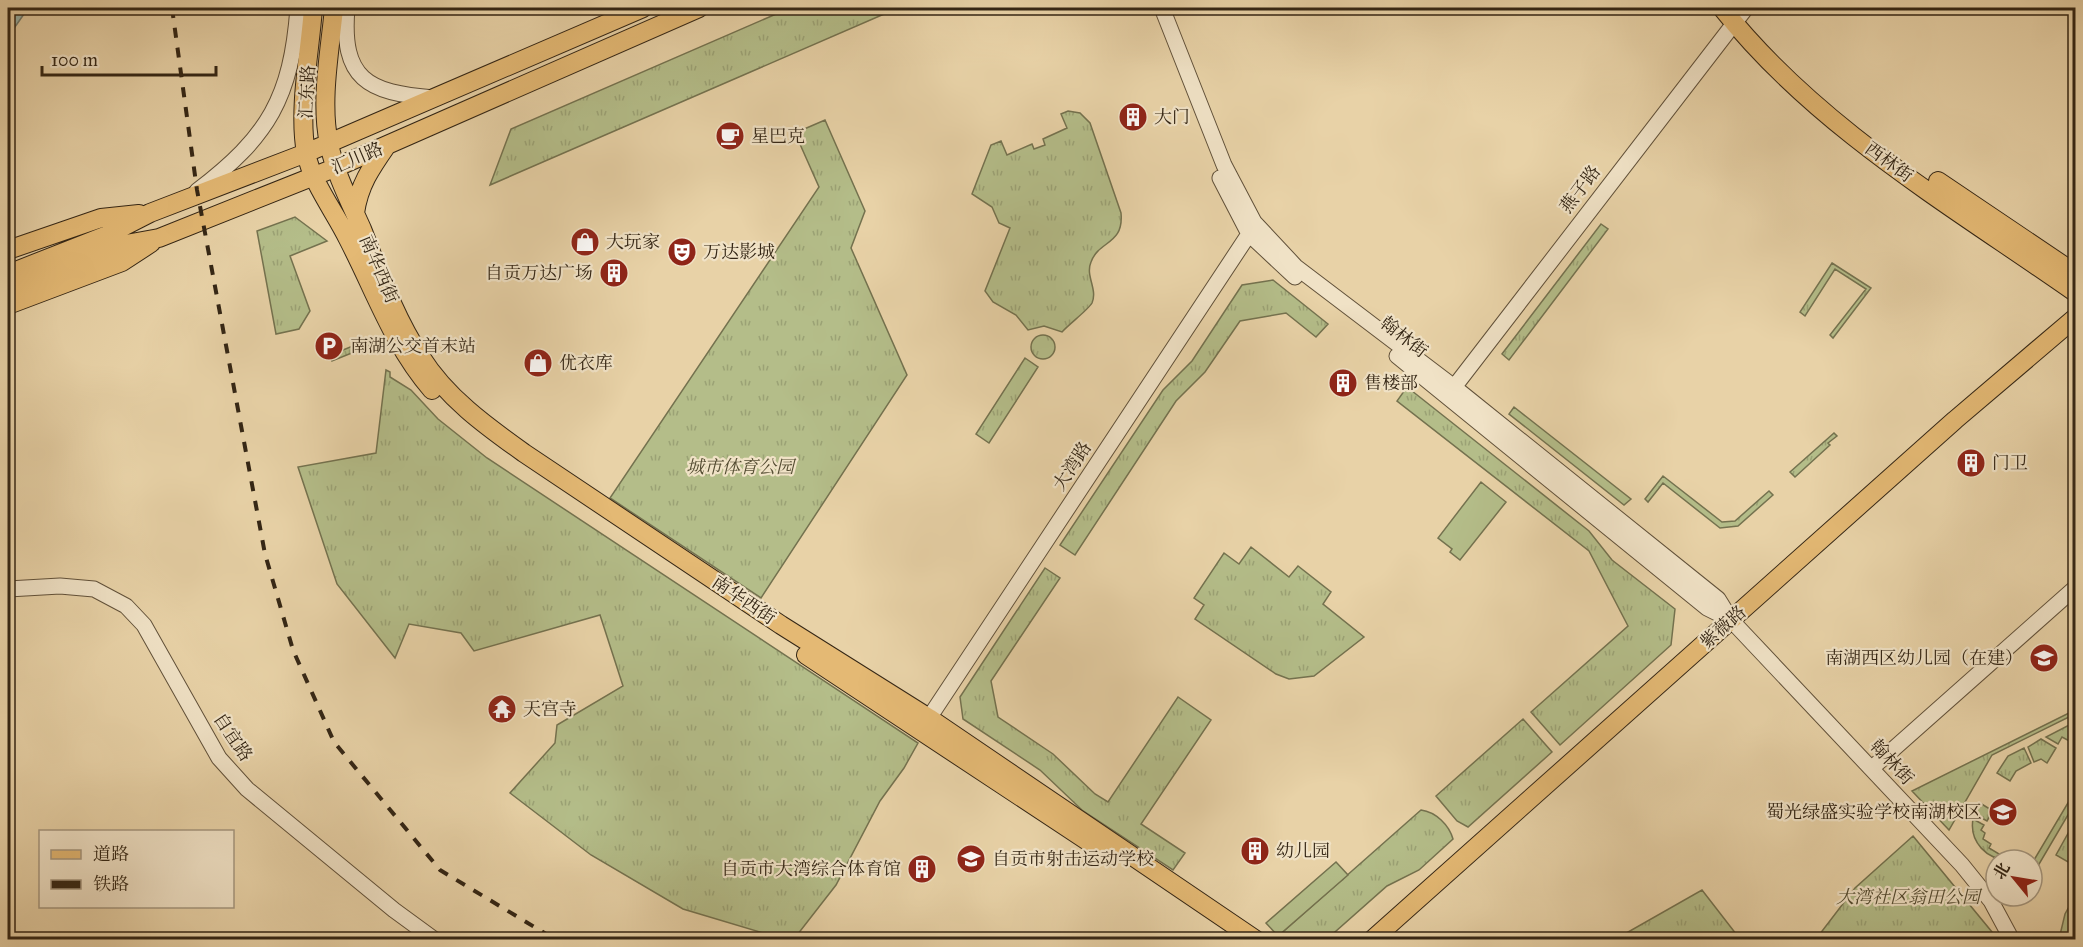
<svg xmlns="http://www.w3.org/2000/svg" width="2083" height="947" viewBox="0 0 2083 947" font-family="'IM FELL Great Primer','Noto Serif SC',serif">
<defs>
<pattern id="grass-tufts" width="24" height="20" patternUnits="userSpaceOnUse" patternTransform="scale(1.5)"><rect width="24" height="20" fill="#b4bd89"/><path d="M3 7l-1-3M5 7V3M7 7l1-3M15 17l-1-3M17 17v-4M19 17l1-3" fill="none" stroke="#9ba275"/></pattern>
<pattern id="water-waves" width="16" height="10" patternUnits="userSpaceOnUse" patternTransform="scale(1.5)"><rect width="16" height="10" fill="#98b6ae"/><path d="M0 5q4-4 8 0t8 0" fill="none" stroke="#7d948c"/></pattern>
</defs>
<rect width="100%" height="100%" fill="#e8d2a7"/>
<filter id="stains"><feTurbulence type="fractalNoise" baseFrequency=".00333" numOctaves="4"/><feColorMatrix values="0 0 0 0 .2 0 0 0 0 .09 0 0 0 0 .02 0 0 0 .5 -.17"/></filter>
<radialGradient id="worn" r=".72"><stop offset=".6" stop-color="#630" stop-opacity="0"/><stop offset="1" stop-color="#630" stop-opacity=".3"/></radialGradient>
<!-- grass -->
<path fill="url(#grass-tufts)" stroke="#74724f" stroke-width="1.5" d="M790,8H898L490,185L511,129Z
M1068,111L1080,113L1090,123L1121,213C1124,245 1099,240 1091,262C1085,276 1098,289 1092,303C1088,310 1069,324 1062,332L1044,326L1028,330L1016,315L993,302L985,291L1010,228L999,223L992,207L972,194L991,145L1001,141L1007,155L1032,144L1034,149L1045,145L1043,139L1067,128L1061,114Z
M825,120L865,211L851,248L907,375L761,598L610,498L819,187L795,133Z
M295,217L327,241L290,256L310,311L299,329L276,334L257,231Z
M1601,224L1608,229L1509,360L1502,354Z
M1832,263L1871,288L1833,338L1830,335L1866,289L1835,269L1805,316L1800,312Z
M1273,280L1328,324L1316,337L1286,313L1240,321L1205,372L1176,401L1075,555L1060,545L1163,390L1192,361L1242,285Z
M1031 347a12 12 0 1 1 24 0a12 12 0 1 1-24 0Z
M372,338L374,344L332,361L331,355Z
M1025,358L1038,367L989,443L976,434Z
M386,370L390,372V377L411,390L438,419L487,458L918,743L904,768L880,801L836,885L794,939H783L683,909L591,855L510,793L555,743L557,725L623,686L600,615L474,651L461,633L409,624L395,658L337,584L298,467L376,453Z
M1407,387L1589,531L1612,560L1675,609L1671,645L1560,745L1531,712L1628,626L1589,551L1397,401Z
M1514,407L1631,499L1624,505L1509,414Z
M1834,433L1837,436L1828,443L1830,445L1795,477L1790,472Z
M1663,476L1722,522L1735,521L1769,491L1773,495L1738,526L1720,528L1663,483L1648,502L1645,499Z
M1251,547L1289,577L1298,566L1331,592L1323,604L1364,637L1314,676L1289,679L1276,674L1195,619L1204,605L1194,598L1224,553L1239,564Z
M1045,568L1060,578L991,681L998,717L1053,754L1095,794L1108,802L1178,697L1211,720L1141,824L1185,853L1173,870L1083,811L1040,770L963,719L960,697Z
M2075,710V714L1992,755L1949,830L1912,791Z
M1523,719L1552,752L1468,827L1457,821L1436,796Z
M2075,722V744L2062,737L2058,744L2046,737Z
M2041,739L2056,748L2047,763L2041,759L2034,762L2028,747Z
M2024,748L2031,763L2016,771L2010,781L1997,773L2008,756Z
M2075,791V803L2032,876L2034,860Z
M1980,803L1993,811L1987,821L1974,814Z
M1421,810C1436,812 1449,825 1453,839L1419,870L1387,886L1327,939L1276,938Z
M1973,819L1984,825L1981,830L1985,833L1983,839L1991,844L1989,848L2009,860C1987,860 1969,842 1973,819Z
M2075,821V840L2071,847L2075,850V866L2056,855Z
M1913,836L1992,932L1995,939H1816L1855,888Z
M1702,890L1740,939L1614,940Z"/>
<!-- pitch -->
<path fill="#b4bd89" stroke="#74724f" stroke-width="1.5" d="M1481,482L1506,502L1460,560L1450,552L1452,549L1438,538Z
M1336,862L1348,875L1278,936L1266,923Z
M2075,896V939H2059L2065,914Z"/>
<!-- water -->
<path fill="url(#water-waves)" stroke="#707c71" stroke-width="1.5" d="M8,8H23L24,14L10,34L13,57L8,67Z"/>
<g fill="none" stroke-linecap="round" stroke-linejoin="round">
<!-- minor casing -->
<g stroke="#61513a" stroke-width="17">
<path id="minor" d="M347,8C341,79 367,93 434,98
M1162,8L1224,165L1254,222L1296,267L1454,387L1718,599L1731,620L1962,865L1991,901L2012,940
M1220,178L1249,234L1295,277
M197,191C269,136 291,98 298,8
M1397,356L1707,608L1731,620
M1448,395L1746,8
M8,589L60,586L94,589L126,606L144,625L219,758L247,789L394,910L435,940
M923,727L1249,234L1256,229
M1872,768L2076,587"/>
</g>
<!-- major casing -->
<g stroke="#342615" stroke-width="20">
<path id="major" d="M313,8C310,52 298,109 306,153C312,183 335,212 348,239C375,291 393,345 432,390
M334,8C330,51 320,101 329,144C335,173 350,202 362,229C379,272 395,318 421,357C446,397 486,426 524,453L781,625L929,718L1256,940
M1722,8C1816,127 1952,206 2076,293
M1938,181L2076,274
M355,213C359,185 371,168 387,145
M8,250L101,218L139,214
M8,274L107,235L150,213L306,153L643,8
M8,288L115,246L159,238L337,167L699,8
M8,305L122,262L151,243
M806,655L1098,848
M1372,940L1955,420L2076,317"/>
</g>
<!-- minor -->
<use href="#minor" stroke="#f0e2c6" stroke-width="15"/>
<!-- major -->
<use href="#major" stroke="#e4b974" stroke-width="18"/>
<!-- rail -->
<path stroke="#342615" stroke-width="4" stroke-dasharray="10 10" stroke-linecap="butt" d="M172,8L197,190L265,554L293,650L334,742L440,870L556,940"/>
</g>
<!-- icons -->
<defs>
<g id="building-disc" transform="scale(1.5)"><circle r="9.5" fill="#8f2418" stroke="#f0e2c6"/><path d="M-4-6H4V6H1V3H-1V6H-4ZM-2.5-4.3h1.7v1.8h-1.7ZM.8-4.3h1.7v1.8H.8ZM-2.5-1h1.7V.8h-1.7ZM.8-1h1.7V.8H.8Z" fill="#fff"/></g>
<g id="cafe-disc" transform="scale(1.5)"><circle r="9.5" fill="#8f2418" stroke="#f0e2c6"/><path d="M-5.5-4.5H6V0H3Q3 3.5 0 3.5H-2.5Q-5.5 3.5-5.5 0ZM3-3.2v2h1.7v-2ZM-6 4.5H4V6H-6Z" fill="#fff"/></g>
<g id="shop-disc" transform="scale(1.5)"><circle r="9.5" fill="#8f2418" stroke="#f0e2c6"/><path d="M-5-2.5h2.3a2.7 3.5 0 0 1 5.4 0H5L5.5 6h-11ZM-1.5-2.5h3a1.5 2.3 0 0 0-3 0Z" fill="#fff"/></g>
<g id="theatre-disc" transform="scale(1.5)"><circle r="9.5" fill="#8f2418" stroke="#f0e2c6"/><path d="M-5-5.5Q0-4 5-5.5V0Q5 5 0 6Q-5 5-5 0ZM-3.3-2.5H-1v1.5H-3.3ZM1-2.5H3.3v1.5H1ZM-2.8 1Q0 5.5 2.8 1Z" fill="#fff"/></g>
<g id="parking-disc" transform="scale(1.5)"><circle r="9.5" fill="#8f2418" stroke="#f0e2c6"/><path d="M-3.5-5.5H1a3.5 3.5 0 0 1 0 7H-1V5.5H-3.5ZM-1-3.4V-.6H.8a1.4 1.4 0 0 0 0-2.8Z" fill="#fff"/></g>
<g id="school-disc" transform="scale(1.5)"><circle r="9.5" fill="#8f2418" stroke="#f0e2c6"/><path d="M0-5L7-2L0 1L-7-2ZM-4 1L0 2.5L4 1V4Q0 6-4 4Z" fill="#fff"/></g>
<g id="temple-disc" transform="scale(1.5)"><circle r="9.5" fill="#8f2418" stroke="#f0e2c6"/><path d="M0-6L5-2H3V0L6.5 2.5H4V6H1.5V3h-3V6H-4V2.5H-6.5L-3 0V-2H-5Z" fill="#fff"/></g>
</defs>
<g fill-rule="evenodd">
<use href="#building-disc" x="1133" y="117"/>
<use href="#cafe-disc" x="730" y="136"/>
<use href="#shop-disc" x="585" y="242"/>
<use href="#theatre-disc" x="682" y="252"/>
<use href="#building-disc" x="614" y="273"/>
<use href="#parking-disc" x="329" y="346"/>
<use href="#shop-disc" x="538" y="363"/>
<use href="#building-disc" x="1343" y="383"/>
<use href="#building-disc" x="1971" y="463"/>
<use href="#school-disc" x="2044" y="658"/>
<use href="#temple-disc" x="502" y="709"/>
<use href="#school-disc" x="2003" y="812"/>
<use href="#building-disc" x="1255" y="851"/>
<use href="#school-disc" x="971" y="859"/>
<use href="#building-disc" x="922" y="869"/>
</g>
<g text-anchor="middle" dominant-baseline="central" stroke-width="4.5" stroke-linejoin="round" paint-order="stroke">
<!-- street labels -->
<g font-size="18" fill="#342615" stroke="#f0e2c6">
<text transform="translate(307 92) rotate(-87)">汇东路</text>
<text transform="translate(357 158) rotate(-23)">汇川路</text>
<text transform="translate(1889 162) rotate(36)">西林街</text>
<text transform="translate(1580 189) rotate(-53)">燕子路</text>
<text transform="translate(379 269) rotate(67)">南华西街</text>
<text transform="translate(1404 337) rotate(38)">翰林街</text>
<text transform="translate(1072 466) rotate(-57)">大湾路</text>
<text transform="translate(744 600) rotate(34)">南华西街</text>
<text transform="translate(1723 627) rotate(-42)">紫薇路</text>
<text transform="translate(233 737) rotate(56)">自宜路</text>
<text transform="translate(1892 762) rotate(47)">翰林街</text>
</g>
<!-- poi labels -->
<g font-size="18" fill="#342615" stroke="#f0e2c6" text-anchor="start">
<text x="1154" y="117">大门</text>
<text x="751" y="136">星巴克</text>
<text x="606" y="242">大玩家</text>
<text x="703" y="252">万达影城</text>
<text x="593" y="273" text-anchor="end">自贡万达广场</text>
<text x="350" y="346">南湖公交首末站</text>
<text x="559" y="363">优衣库</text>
<text x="1364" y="383">售楼部</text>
<text x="1992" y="463">门卫</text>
<text x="2023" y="658" text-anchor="end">南湖西区幼儿园（在建）</text>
<text x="523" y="709">天宫寺</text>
<text x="1982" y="812" text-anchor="end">蜀光绿盛实验学校南湖校区</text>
<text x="1276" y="851">幼儿园</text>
<text x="992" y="859">自贡市射击运动学校</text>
<text x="901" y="869" text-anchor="end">自贡市大湾综合体育馆</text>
</g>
<!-- park labels -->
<g font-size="18" font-style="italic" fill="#544c32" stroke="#f0e2c6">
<text x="740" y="467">城市体育公园</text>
<text x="1908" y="897">大湾社区翁田公园</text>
</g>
</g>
<!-- margin -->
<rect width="2083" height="947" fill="none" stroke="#e8d2a7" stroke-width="30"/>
<rect x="9" y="9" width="2065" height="929" fill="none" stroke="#342615" stroke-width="3"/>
<rect x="15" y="15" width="2053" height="917" fill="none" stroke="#342615" stroke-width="1.5"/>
<!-- legend -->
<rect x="39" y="830" width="195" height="78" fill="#f0e2c6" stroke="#a5977f" stroke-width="1.5"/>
<rect x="51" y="850" width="30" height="9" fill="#e4b974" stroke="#a5977f" stroke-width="1.5"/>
<text x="93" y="860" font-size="18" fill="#342615">道路</text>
<rect x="51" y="880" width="30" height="9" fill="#342615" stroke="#a5977f" stroke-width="1.5"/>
<text x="93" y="890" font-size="18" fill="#342615">铁路</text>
<!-- north arrow -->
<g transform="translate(2014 878) rotate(300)"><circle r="28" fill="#f0e2c6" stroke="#a5977f" stroke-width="1.5"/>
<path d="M0-4.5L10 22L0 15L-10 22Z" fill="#8f2418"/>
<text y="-9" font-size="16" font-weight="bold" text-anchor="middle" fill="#342615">北</text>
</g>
<!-- scale -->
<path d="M42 66v9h174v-9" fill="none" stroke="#342615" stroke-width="3"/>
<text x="51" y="66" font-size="18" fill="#342615" stroke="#f0e2c6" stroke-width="4.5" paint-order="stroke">100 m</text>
<rect width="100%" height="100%" filter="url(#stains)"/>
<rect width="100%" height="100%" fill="url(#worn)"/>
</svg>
